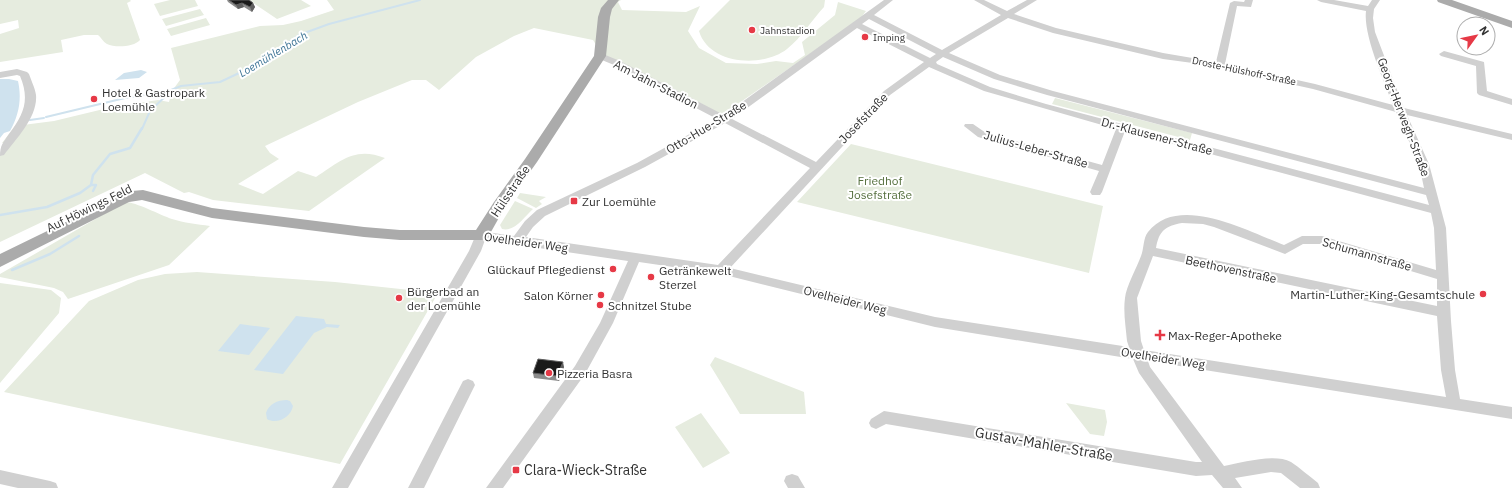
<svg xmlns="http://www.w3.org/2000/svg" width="1512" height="488" viewBox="0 0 1512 488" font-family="'IBM Plex Sans',sans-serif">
<rect width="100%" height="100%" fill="#fff"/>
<!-- green -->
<path fill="#e6ecdf" d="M0,0H130L131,1L127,3L140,40C134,47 115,48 107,44C103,42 101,37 98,35H84L61,40L63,52L0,62V34L19,28L18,20L0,24Z
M170,0H195L198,6L160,16L154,4Z
M249,0H301L311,6L277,19Z
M327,0H621L618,2L622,10L686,12L700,6L688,31L699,48L726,63L757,64L776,61L793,63L805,55L802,42L835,15L838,2L866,11L860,19L722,115L665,84L603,56L593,40L534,28L514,36L476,57L439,90L426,80H412L358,102L265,146L270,153L279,159L238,184L263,194L298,171L316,177C340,161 355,146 385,158L309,211L213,200L189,192L184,193L145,173L0,242V153L8,143H2L15,126L54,121L112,107L158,100L169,102L172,91L180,80L171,48L260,26L283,25L301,21L334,10Z
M730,0H825L824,7C812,20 801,38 787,49C763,68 709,65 699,31Z
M200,9L204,15L166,26L162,19Z
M206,18L210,25L171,36L167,29Z
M1055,98L1192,133L1190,140L1052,104Z
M851,144L1103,206L1089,273L797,202Z
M520,193L546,197L539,201L542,204L536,208L517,198Z
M515,201L533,209C524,217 515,232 502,229L500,225Z
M125,202C136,202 160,215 172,219C184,223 197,224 210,226L169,265L68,299L63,292L54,288L0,277V274Z
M197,272L335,282L438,293L340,464L4,392L89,301L138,280L165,274Z
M0,283L51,290L61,298L59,313L0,383Z
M715,357L804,392L806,414H740L710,365Z
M1066,403L1105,410L1107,422L1104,436L1090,434Z
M701,413L730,453L703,468L675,427Z"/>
<!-- water -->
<path fill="#cfe2ee" d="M141,70L147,72L139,78L115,80L124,73Z
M0,79H9L18,81C22,99 19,115 10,131L4,133L0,138Z
M296,316L324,319L326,324L340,325L338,328L327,327L314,333L283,374L254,370Z
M240,324L270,328L249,355L218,351Z
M287,400L290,401L293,406C291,417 277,425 267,419L266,413C269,404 277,400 287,400Z"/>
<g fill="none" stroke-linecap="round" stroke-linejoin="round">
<!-- stream-far1 -->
<path stroke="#cfe2ee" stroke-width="2" d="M46,117L125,98L171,90L181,86L220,82L254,66L299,35L329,24L420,0
M30,120L44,118
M142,129L150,111L171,91"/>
<!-- stream -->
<path stroke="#cfe2ee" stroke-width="2.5" d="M91,185H96L93,191
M0,215L47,207L80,193L91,185L93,175L110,154L130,148L142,128
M12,270L50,254L79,236"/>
<!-- minor -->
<path fill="#d0d0d0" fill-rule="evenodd" d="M884,0H893L874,15L942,50L1001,15L974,0H984L1007,11L1027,0H1037L1014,14L1056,28L1163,53L1216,62L1230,3L1234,1L1244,2L1245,0H1253L1251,7L1237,6L1225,64L1315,84L1393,105C1384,81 1363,35 1366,11L1321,2L1317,0H1334L1368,6L1372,0H1380L1374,9L1373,18L1375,32L1404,108L1512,134V140L1407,115L1429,164L1446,228L1451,321L1455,370L1460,399L1512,407V419L1148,361L1150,367L1224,466C1242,463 1274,453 1291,462C1300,468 1309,476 1318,483L1320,488H1300L1281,473L1271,472L1235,478L1242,488H1223L1212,475L1196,476L886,424L876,429L871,427L869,423L871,419L884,411L1196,462H1202L1139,373L1133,359L935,327L721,274L639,262L613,323L585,374L503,488H486L575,366L600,323L628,261L485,240L481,251L348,488H332L469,251L477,232L481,231L514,236L525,221L537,210L637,163L717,119L614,65L597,58L595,56L597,54H603L620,61L724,115ZM1008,18L1053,33L1163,59L1200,64L1313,89L1396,112L1419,164L1424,188L1053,91L1000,75L949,53ZM869,19L936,54L930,58L862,24ZM857,28L924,62L884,91L816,162L732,119ZM943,57L994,79L1047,95L1426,195L1429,205L1046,104L990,87L937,64L936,62ZM929,67L984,91L1116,129L1102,165L986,133L973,124H965L964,126L978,137L1099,171L1090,192L1092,195H1100L1102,192L1125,131L1431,213L1434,228L1436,270L1322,236H1302L1284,245C1248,231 1178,193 1148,232C1143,238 1144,249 1141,256C1137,267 1126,287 1125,298C1123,312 1126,328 1127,341L1129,347L935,317L730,268L890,95ZM725,123L810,168L718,265L526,237L533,227L545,216L645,167ZM1182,223L1203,224L1214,227L1285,254L1303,244H1322L1437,279V306L1156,248C1159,231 1165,226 1182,223ZM1153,256L1437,316L1441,370L1446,397L1144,350L1141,341L1137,298Z
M1444,51L1484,62L1487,91L1512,99V105L1479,95L1477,93L1476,66L1441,56L1439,54Z
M17,69L27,72L29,74C31,80 35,88 36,95C38,117 16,139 4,155L0,156C0,145 3,143 9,134C24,114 30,100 20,76L17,75L0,78V72Z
M468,379L473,381L475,385L424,488H408L463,381Z
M0,470L50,481L56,483L58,488H18L0,484Z
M792,474L798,476L805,488H788L784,481L786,476Z"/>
<!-- major -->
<path fill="#ababab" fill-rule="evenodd" d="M608,0H619L612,9L610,17L606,56L537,162L505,207L487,239L481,240H400L364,237L212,218L142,200L129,202L0,267V254L119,196L132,191L143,190L212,208L364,227L400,230H476L494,202L525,159L594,56L598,17L601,8Z
M1437,0H1452L1512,21V28L1438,2Z"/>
</g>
<!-- wall -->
<path fill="#8c8c8c" d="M227,0H249L253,3L255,7L252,12L244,7L238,9L228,2Z
M564,367L559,381L534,378L533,373Z"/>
<!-- shaded-wall -->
<path fill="#5f5f5f" d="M242,3L244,7L238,9L236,5Z
M253,3L255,7L252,12L250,7Z
M563,362L564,367L559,381L557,376Z"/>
<!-- building -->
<path fill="#1a1a1a" stroke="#5f5f5f" d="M229,0H249L253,3L250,7L242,3L236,5Z
M538,359L563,362L557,376L533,373Z"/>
<!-- markers -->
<g fill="#e63946" stroke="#fff" stroke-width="1.5">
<circle cx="752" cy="30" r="4"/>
<circle cx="865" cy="37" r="4"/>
<circle cx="94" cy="99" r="4"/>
<rect x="570" y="197" width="8" height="8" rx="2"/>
<circle cx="613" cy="269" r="4"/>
<circle cx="651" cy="277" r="4"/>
<circle cx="1483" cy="294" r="4"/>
<circle cx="601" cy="295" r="4"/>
<circle cx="399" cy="298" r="4"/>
<circle cx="600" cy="305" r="4"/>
<path d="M1158 329h4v4h4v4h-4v4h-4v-4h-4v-4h4z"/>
<circle cx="549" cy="373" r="4"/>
<rect x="512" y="466" width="8" height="8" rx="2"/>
</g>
<g text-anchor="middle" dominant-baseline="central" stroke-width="4" stroke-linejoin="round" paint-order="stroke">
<!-- far-poi labels -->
<g font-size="10" fill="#333" stroke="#fff" text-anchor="start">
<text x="760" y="30">Jahnstadion</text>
<text x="873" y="37">Imping</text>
</g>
<!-- far-street labels -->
<g font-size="10" fill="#333" stroke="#fff">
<text transform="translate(1244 71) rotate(12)">Droste-Hülshoff-Straße</text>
</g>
<!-- far-water labels -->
<g font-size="11" font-style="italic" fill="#3f7597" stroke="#fff">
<text transform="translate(273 54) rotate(-31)">Loemühlenbach</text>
</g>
<!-- street labels -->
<g font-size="12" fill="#333" stroke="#fff">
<text transform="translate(656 84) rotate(27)">Am Jahn-Stadion</text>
<text transform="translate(1404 117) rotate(69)">Georg-Herwegh-Straße</text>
<text transform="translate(863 118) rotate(-46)">Josefstraße</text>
<text transform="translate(706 127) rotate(-31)">Otto-Hue-Straße</text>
<text transform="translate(1157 136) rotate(15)">Dr.-Klausener-Straße</text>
<text transform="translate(1036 149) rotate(16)">Julius-Leber-Straße</text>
<text transform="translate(510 191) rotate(-56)">Hülsstraße</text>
<text transform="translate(89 208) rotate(-26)">Auf Höwings Feld</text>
<text transform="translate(526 242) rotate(8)">Ovelheider Weg</text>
<text transform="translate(1367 254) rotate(16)">Schumannstraße</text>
<text transform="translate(1231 269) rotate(12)">Beethovenstraße</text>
<text transform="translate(845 300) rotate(14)">Ovelheider Weg</text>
<text transform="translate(1163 358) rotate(9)">Ovelheider Weg</text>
</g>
<!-- poi labels -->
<g font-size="12" fill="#333" stroke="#fff" text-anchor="start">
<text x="102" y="92">Hotel &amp; Gastropark<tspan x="102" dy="14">Loemühle</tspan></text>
<text x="582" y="201">Zur Loemühle</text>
<text x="605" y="269" text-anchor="end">Glückauf Pflegedienst</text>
<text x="659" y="270">Getränkewelt<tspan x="659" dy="14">Sterzel</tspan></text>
<text x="407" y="291">Bürgerbad an<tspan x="407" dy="14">der Loemühle</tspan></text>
<text x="1475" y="294" text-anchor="end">Martin-Luther-King-Gesamtschule</text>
<text x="593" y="295" text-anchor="end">Salon Körner</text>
<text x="608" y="305">Schnitzel Stube</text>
<text x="1168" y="335">Max-Reger-Apotheke</text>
<text x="557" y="373">Pizzeria Basra</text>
</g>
<!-- park labels -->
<g font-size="12" fill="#56703f" stroke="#fff">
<text x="880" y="180">Friedhof<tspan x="880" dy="14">Josefstraße</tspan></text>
</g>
<!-- near-street labels -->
<g font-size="14" fill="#333" stroke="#fff">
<text transform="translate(1044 444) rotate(10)">Gustav-Mahler-Straße</text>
</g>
<!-- near-poi labels -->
<g font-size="14" fill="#333" stroke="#fff" text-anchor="start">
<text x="524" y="470">Clara-Wieck-Straße</text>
</g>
</g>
<!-- north arrow -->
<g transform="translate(1476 36) rotate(57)"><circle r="19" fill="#ffffff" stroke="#adadad"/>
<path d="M0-3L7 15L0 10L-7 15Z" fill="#e63946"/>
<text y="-6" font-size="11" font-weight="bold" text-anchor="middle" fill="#333333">N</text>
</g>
</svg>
